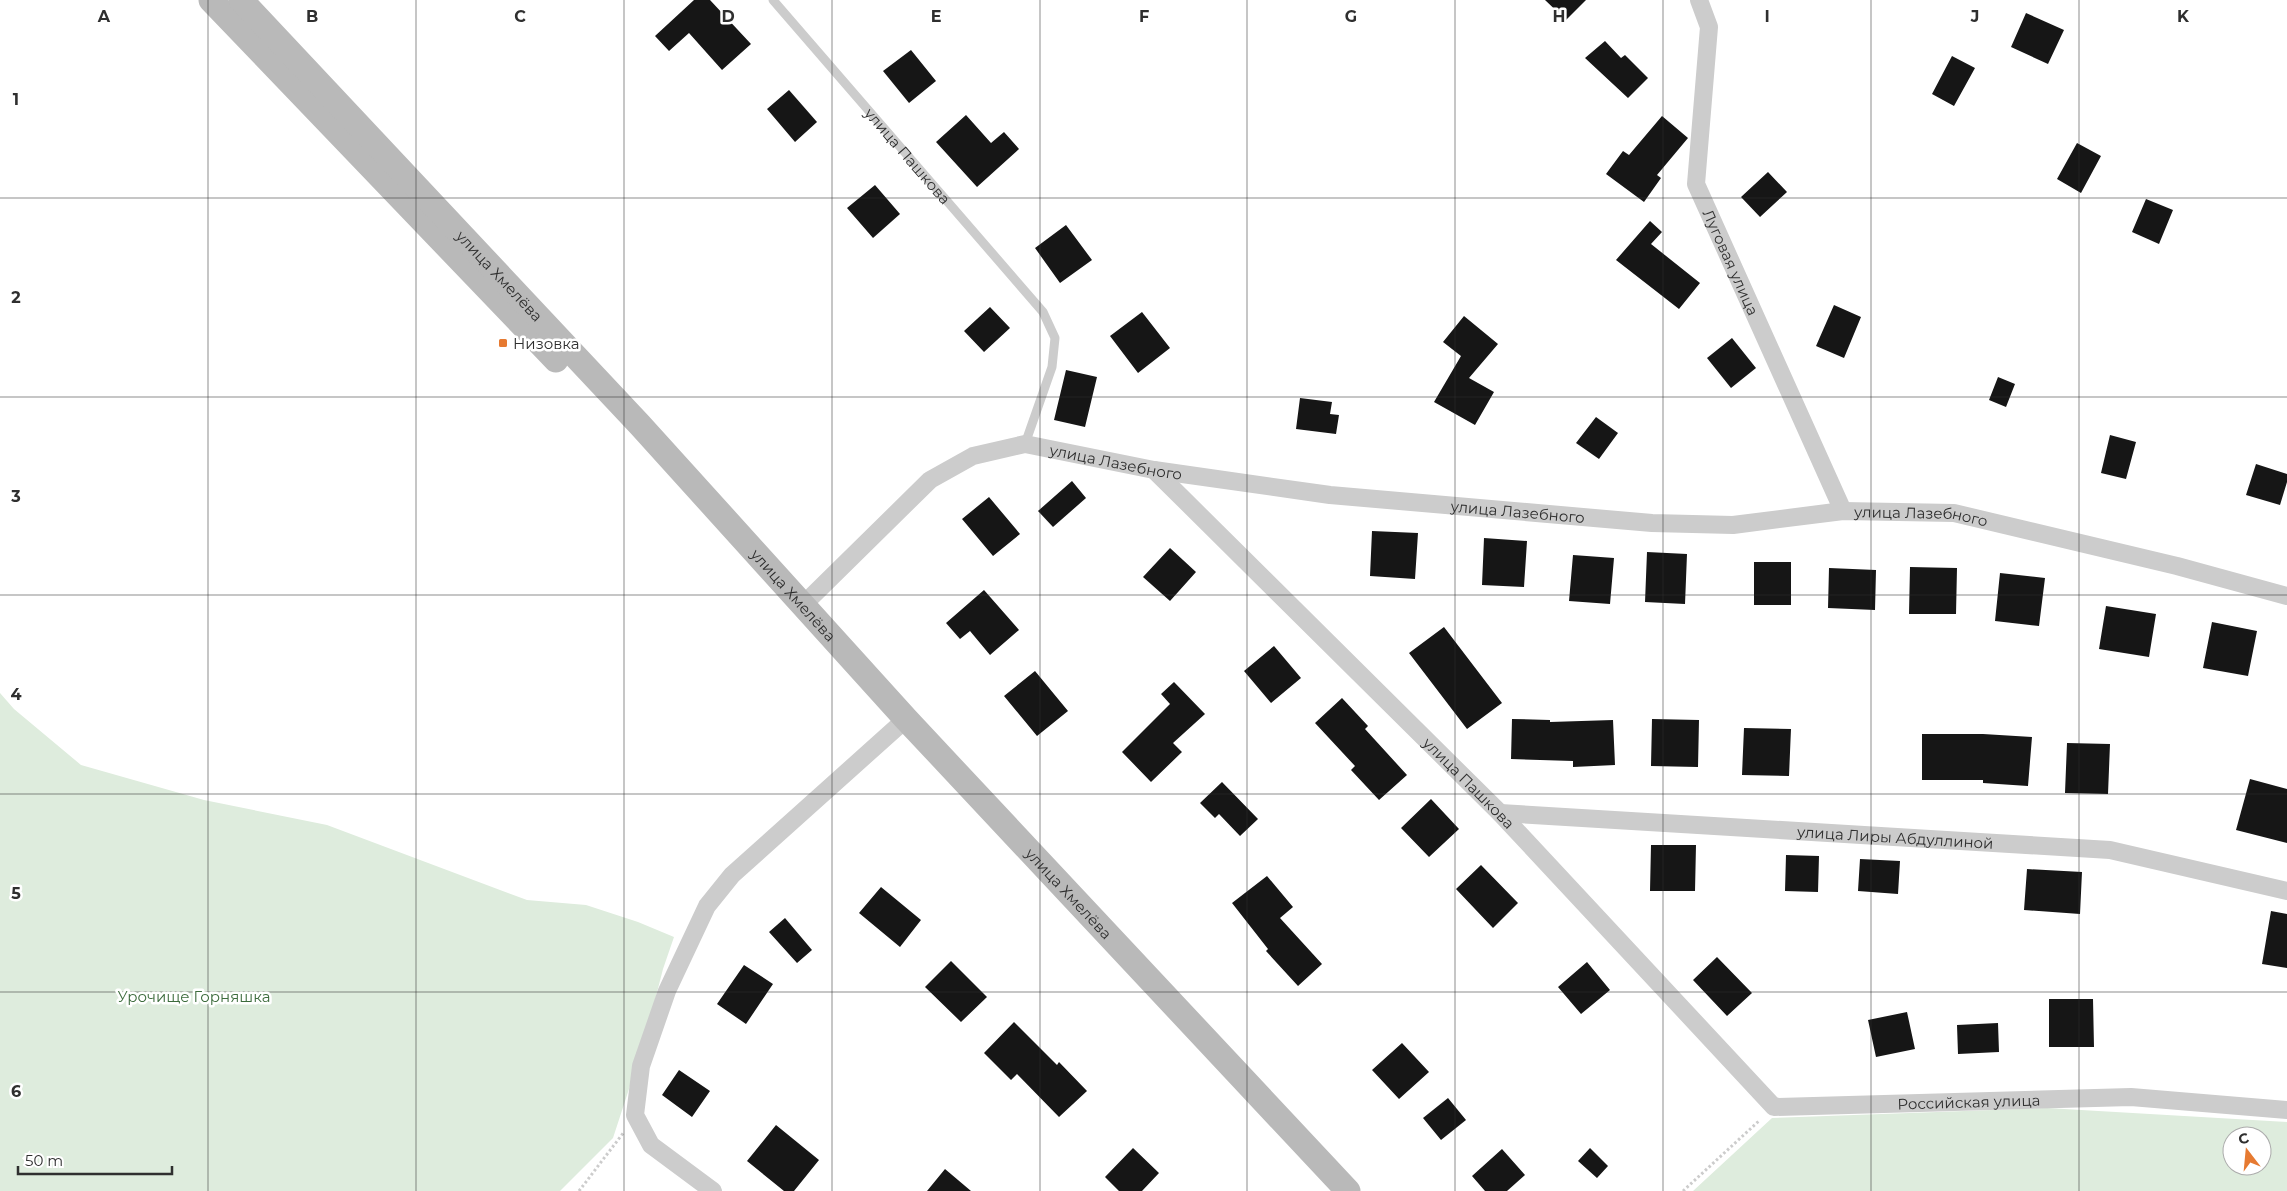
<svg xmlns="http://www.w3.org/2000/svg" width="2287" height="1191" viewBox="0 0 2287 1191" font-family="Montserrat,sans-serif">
<rect width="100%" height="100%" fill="#fff"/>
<!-- green -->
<path fill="#deecdd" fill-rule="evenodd" d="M0,693L14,709L81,765L204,800L327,825L527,900L586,905L638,922L674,937L663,969L644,1043L613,1138L560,1191H0Z
M2047,1108L2287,1122V1191H1693L1772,1118ZM2232,1136H2262V1166H2232Z"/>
<!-- building -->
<path fill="#161616" d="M694,0H710L751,44L722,70L689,33L669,51L655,36Z
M1545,0H1586L1566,20Z
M2026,13L2064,30L2048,64L2011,47Z
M1605,41L1621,58L1625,55L1648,78L1628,98L1585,58Z
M911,50L936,81L909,103L883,71Z
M1952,56L1975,68L1954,106L1932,94Z
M789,90L817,122L795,142L767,109Z
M966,115L991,143L1004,132L1019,149L977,187L936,142Z
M1662,116L1688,138L1657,175L1661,178L1644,202L1606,174L1623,151L1629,155Z
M2077,143L2101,156L2081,193L2057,179Z
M1768,172L1787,192L1760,217L1741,197Z
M875,185L900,214L873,238L847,208Z
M2146,199L2173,210L2159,244L2132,232Z
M1650,221L1662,232L1651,244L1700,283L1679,309L1616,260Z
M1066,225L1092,260L1060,283L1035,248Z
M1834,305L1861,317L1844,358L1816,346Z
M990,307L1010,328L984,352L964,331Z
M1142,312L1170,348L1138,373L1110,336Z
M1464,316L1498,344L1469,378L1494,392L1475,425L1434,402L1461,356L1443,342Z
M1732,338L1756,368L1731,388L1707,358Z
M1066,370L1097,377L1085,427L1054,420Z
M1998,377L2015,384L2006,407L1989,400Z
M1300,398L1332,402L1330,414L1339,415L1336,434L1296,429Z
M1596,417L1618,433L1599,459L1576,443Z
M2110,435L2136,442L2126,479L2101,473Z
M2256,464L2287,474V482L2280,505L2246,495Z
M1072,481L1086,498L1053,527L1038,511Z
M989,497L1020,534L993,556L962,519Z
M1372,531L1418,533L1415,579L1370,576Z
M1484,538L1527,541L1524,587L1482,585Z
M1170,548L1196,572L1170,601L1143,577Z
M1647,552L1687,554L1685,604L1645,602Z
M1573,555L1614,558L1610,604L1569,601Z
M1754,562H1791V605H1754Z
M1910,567L1957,568L1956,614H1909Z
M1829,568L1876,570L1875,610L1828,608Z
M2000,573L2045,578L2039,626L1995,621Z
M984,590L1019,630L990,655L970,631L960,639L946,623Z
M2106,606L2156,614L2149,657L2099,649Z
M2212,622L2257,631L2248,676L2203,668Z
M1444,627L1502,703L1467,729L1409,653Z
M1274,646L1301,678L1271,703L1244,671Z
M1035,671L1068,711L1037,736L1004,696Z
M1174,682L1205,714L1173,743L1182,752L1151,782L1122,752L1170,704L1161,694Z
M1342,698L1368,726L1365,729L1407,775L1379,800L1351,770L1355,766L1315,723Z
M1512,719L1550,720V722L1613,720L1615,765L1573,767V761L1511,759Z
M1652,719L1699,720L1698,767L1651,766Z
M1744,728L1791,729L1789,776L1742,775Z
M1922,734H1983L2032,737L2028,786L1983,783V780H1922Z
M2067,743L2110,744L2108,794L2065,793Z
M2250,779L2287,789V843L2236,830Z
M1222,782L1258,819L1240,836L1219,814L1215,818L1200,803Z
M1431,799L1459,829L1429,857L1401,828Z
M1651,845H1696L1695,891H1650Z
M1786,855L1819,856L1818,892L1785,891Z
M1860,859L1900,861L1898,894L1858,891Z
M1481,865L1518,903L1493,928L1456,889Z
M2027,869L2082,872L2080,914L2024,910Z
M1267,876L1293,907L1280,918L1322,964L1298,986L1266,951L1268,949L1232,903Z
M881,887L921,920L900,947L859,913Z
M2271,911L2287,914V968L2262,964Z
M785,918L812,950L797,963L769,932Z
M1717,957L1752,993L1727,1016L1693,980Z
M951,961L987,997L961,1022L925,987Z
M1587,962L1610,990L1581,1014L1558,987Z
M744,965L773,984L746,1024L717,1004Z
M2049,999H2093L2094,1047H2049Z
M1907,1012L1915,1049L1876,1057L1868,1020Z
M1014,1022L1057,1065L1059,1062L1087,1091L1059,1117L1017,1074L1011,1080L984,1053Z
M1998,1023L1999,1052L1958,1054L1957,1025Z
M1402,1043L1429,1072L1399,1099L1372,1070Z
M679,1070L710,1091L692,1117L662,1095Z
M1448,1098L1466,1120L1441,1140L1423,1118Z
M776,1125L819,1160L794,1191H784L747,1161Z
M1133,1148L1159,1173L1142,1191H1119L1105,1177Z
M1590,1148L1608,1166L1597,1178L1578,1161Z
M1502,1149L1525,1175L1507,1191H1485L1472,1176Z
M945,1169L971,1191H927Z"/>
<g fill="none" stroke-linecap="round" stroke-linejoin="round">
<!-- path -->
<path stroke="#ccc" stroke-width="3" stroke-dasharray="2.5 2.5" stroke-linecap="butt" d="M579,1191L624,1132
M1683,1191L1760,1120"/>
<!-- lane -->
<path stroke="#ccc" stroke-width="9" id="s1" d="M773,0L1043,312L1055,338L1052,367L1025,444"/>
<!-- street -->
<g stroke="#ccc" stroke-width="18">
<path id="s2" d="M1699,0L1709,27L1696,184L1843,511"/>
<path id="s3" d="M1154,470L1500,813L1774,1107L2131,1097L2287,1110"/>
<path id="s4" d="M802,606L930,480L973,456L1025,444L1154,470L1330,495L1652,523L1733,525L1843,511L1954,513L2177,566L2287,596"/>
<path id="s5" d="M1500,813L2110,850L2287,891"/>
<path d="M713,1191L651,1145L635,1115L641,1066L667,991L707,906L732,875L906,719"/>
</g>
<!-- secondary -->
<g stroke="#b9b9b9" stroke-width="25">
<path d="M211,0L556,360"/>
<path id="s6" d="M241,0L640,425L906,719L1348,1191"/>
</g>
</g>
<!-- grid -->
<path fill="none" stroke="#2f2f2f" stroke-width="1" stroke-opacity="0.55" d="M208,0V1191M416,0V1191M624,0V1191M832,0V1191M1040,0V1191M1247,0V1191M1455,0V1191M1663,0V1191M1871,0V1191M2079,0V1191M0,198H2287M0,397H2287M0,595H2287M0,794H2287M0,992H2287"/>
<!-- markers -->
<rect fill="#e67a31" stroke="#fff" stroke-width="2" x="498" y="338" width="10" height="10" rx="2.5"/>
<g text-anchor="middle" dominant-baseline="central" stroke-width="5" stroke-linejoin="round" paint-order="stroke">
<!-- street labels -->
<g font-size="15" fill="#2f2f2f" stroke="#fff">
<text stroke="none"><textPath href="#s1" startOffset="206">улица Пашкова</textPath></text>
<text stroke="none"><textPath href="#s2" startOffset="272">Луговая улица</textPath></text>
<text stroke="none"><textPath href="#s6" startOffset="378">улица Хмелёва</textPath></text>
<text stroke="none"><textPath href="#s4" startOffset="375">улица Лазебного</textPath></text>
<text stroke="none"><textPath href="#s4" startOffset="780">улица Лазебного</textPath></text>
<text stroke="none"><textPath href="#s4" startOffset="1185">улица Лазебного</textPath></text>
<text stroke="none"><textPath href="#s6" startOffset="812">улица Хмелёва</textPath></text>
<text stroke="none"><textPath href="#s3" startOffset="444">улица Пашкова</textPath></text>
<text stroke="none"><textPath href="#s5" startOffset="396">улица Лиры Абдуллиной</textPath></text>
<text stroke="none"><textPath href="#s6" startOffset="1218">улица Хмелёва</textPath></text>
<text stroke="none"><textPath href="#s3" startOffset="1084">Российская улица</textPath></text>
</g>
<!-- poi labels -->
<g font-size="15" fill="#2f2f2f" stroke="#fff" text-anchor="start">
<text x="513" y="343">Низовка</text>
</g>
<!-- park labels -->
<g font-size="15" fill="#3c6b3c" stroke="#fff">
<text x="194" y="996">Урочище Горняшка</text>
</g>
</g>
<g font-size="16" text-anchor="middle" font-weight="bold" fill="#2f2f2f" stroke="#fff" stroke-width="5" stroke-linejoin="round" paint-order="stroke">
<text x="104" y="22">A</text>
<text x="312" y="22">B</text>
<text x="520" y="22">C</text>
<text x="728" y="22">D</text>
<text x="936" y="22">E</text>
<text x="1144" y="22">F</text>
<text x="1351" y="22">G</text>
<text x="1559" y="22">H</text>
<text x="1767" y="22">I</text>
<text x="1975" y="22">J</text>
<text x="2183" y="22">K</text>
<text x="16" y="105">1</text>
<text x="16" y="303">2</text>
<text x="16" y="502">3</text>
<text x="16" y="700">4</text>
<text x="16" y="899">5</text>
<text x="16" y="1097">6</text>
</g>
<!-- north arrow -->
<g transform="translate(2247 1151) rotate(344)"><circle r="24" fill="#ffffff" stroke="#acacac"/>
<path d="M0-4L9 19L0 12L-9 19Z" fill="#e67a31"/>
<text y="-8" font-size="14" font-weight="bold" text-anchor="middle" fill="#2f2f2f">С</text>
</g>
<!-- scale -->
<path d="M18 1166v8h154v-8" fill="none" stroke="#2f2f2f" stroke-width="2.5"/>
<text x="25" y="1166" font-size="15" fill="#2f2f2f" stroke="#ffffff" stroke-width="4" paint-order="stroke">50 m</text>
</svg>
